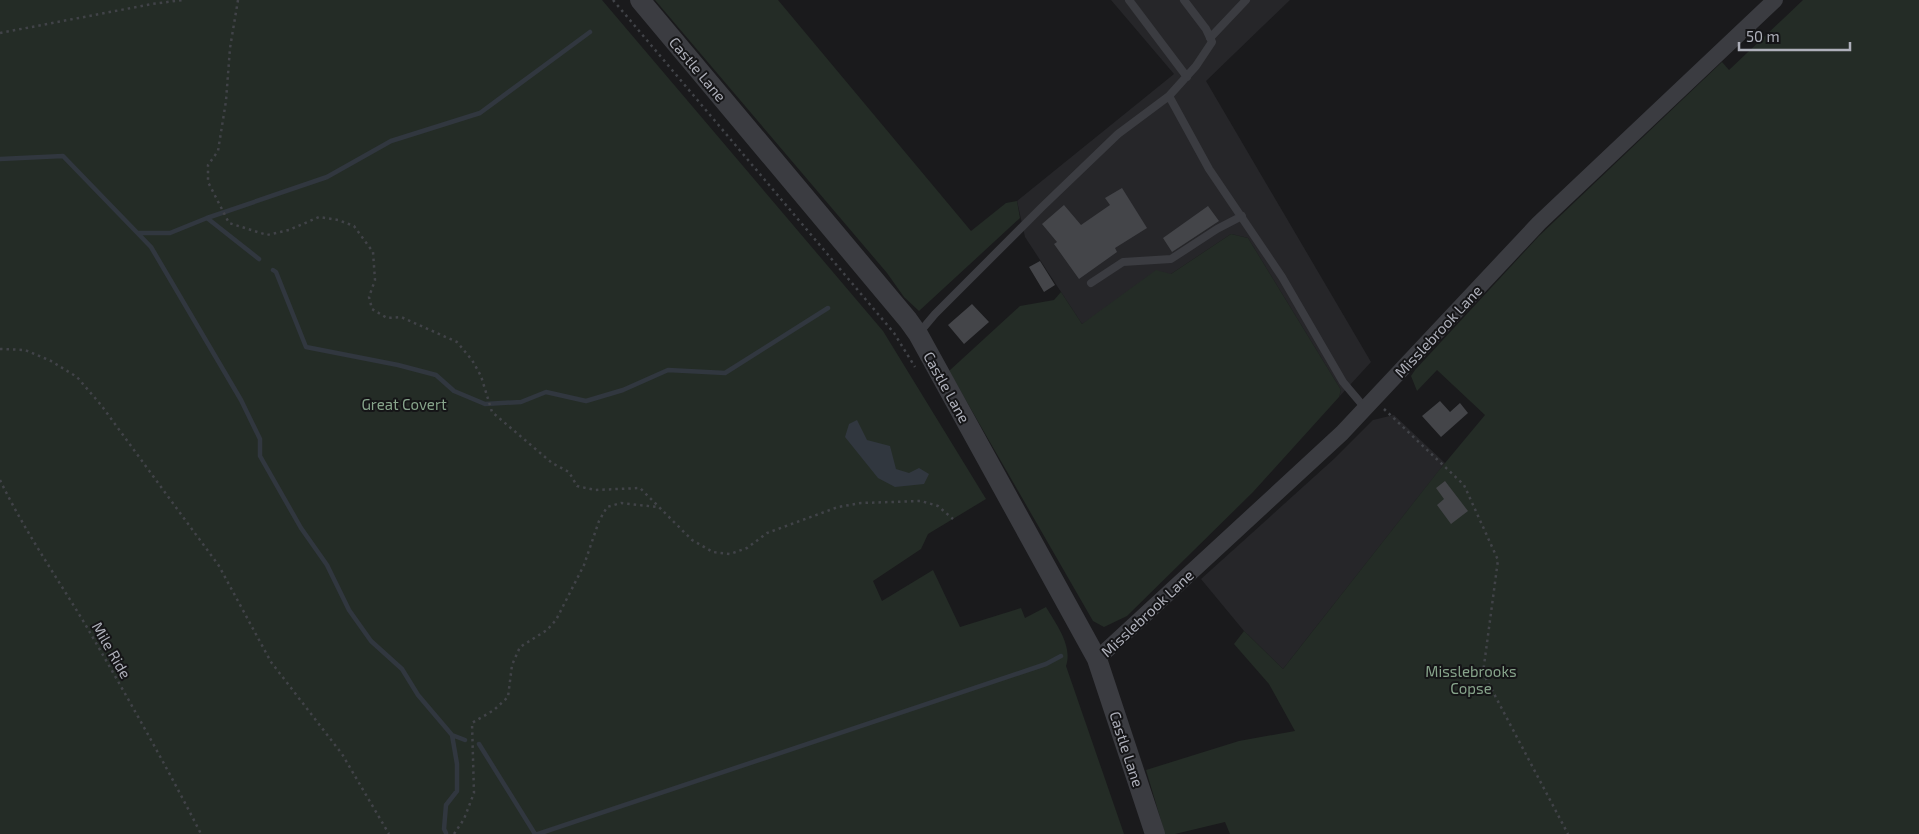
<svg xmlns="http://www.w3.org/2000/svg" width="1919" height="834" viewBox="0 0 1919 834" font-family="'Exo 2',sans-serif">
<rect width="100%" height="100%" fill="#1a1a1c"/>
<!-- built -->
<path fill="#262629" d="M1111,0H1290L1206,81L1371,362L1339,397L1341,390L1248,238L1231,234L1171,274L1082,324L1025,237L1017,201L1174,74Z
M1394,415L1445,463L1283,669L1244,631L1201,579L1335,458L1373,420Z"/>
<!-- green -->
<path fill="#242c26" d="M0,0H602L883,331L986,499L928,534L921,549L873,581L882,601L933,570L960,627L1021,608L1025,618L1046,607C1056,624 1073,646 1066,666L1124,834H0Z
M655,0H778L971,231L1006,203L1017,201L1020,218L919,311L904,297L887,273Z
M1803,0H1919V834H1230L1225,822L1175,834H1165L1146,770L1239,741L1295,731L1269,684L1234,644L1244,631L1283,669L1440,469L1485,415L1437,370L1417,391L1411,376L1415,370L1539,236L1722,62L1729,70Z
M1231,234L1248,238L1341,390L1339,397L1253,492L1127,616L1104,627L1093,621L949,371L1020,306L1054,300L1061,292L1082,324L1156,270L1171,274Z"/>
<!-- water -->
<path fill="#31373f" d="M857,420L867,440L890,446L896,469L909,473L919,468L929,474L924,484L895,487L878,478L845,437L849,424Z"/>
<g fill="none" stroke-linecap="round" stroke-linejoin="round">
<!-- stream -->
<path stroke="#31373f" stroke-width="4.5" d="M0,159L63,156L151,247L241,400L260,439V456L301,528L327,565L349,610L371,641L402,669L418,695L452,735L465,740
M207,218L327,177L391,141L480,113L590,32
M138,233H170L207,218L259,259
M273,270L276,272L306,347L398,365L436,375L454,391L485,404L521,402L546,392L586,401L623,390L668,370L725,373L828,308
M479,744L535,834
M446,833L444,829L446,805L457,791V764L452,735
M538,834L1046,664L1061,656"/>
</g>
<!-- building -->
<path fill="#444549" d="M1122,188L1147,228L1115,248L1117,252L1079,279L1054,244L1057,242L1042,224L1064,205L1081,225L1110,205L1105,198Z
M1208,206L1219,221L1172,252L1163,238Z
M1040,261L1055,285L1044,292L1029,267Z
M972,304L989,322L964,344L948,325Z
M1440,401L1450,412L1460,403L1468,413L1441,437L1422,416Z
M1445,481L1468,511L1451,524L1437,505L1444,499L1436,488Z"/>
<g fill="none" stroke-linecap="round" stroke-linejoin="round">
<!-- path -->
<path stroke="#414348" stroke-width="2.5" stroke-dasharray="2.5 4" stroke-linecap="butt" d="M238,0L230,48L226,101L218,151L208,165V182L229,223L267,235L289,230L319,217L338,220L354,226L373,252L375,280L369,297L372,309L387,318L401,317L457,342L472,360L481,376L492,412L552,463L569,472L577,486L595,490L640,488L692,540L713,552L730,554L747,548L767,533L838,507L861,503L921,501L938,506L953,519
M613,0L894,333L915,367
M0,33L152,4L183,0
M0,349L25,350L51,361L77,377L101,405L219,566L271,662L342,754L389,834
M1384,409L1464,485L1498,560L1483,673L1568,834
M0,480C24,530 56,576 85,624C125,693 165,763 201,834
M454,834L464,819L474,793L472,723L494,710L508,697L512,665L520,647L547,630L556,620L584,565L599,521L607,507L621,503L657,507"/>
<!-- service -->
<path stroke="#3b3c41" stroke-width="8" d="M1129,0L1187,77
M1184,0L1206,29L1212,42L1196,66L1169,96L1209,169L1282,277L1343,382L1365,408
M1210,38L1246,0
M1091,283L1123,262L1171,259L1217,229L1242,216
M919,333L935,314L1042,207L1118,134L1169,96"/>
<!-- minor -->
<path stroke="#3b3c41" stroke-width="16" d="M1097,659L1342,433L1539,223L1775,0"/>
<!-- tertiary -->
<path stroke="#3b3c41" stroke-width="20" d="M640,0L908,320L918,334L1097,659L1155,834"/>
</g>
<g text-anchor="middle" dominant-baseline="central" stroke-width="4" stroke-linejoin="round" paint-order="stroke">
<!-- street labels -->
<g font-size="15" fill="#aeb0ba" stroke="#151517">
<text transform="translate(698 69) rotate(50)">Castle Lane</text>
<text transform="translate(1438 331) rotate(-47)">Misslebrook Lane</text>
<text transform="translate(947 387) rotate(61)">Castle Lane</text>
<text transform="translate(1147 613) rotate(-43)">Misslebrook Lane</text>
<text transform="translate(112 650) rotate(60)">Mile Ride</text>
<text transform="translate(1127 749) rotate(72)">Castle Lane</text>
</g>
<!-- park labels -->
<g font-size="15" fill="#87a48b" stroke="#151517">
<text x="404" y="404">Great Covert</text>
<text x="1471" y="671">Misslebrooks<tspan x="1471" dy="17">Copse</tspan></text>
</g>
</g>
<!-- scale -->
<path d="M1739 42v8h111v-8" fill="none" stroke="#aeb0ba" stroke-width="2.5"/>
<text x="1746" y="42" font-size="15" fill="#aeb0ba" stroke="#151517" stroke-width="4" paint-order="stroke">50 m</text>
</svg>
